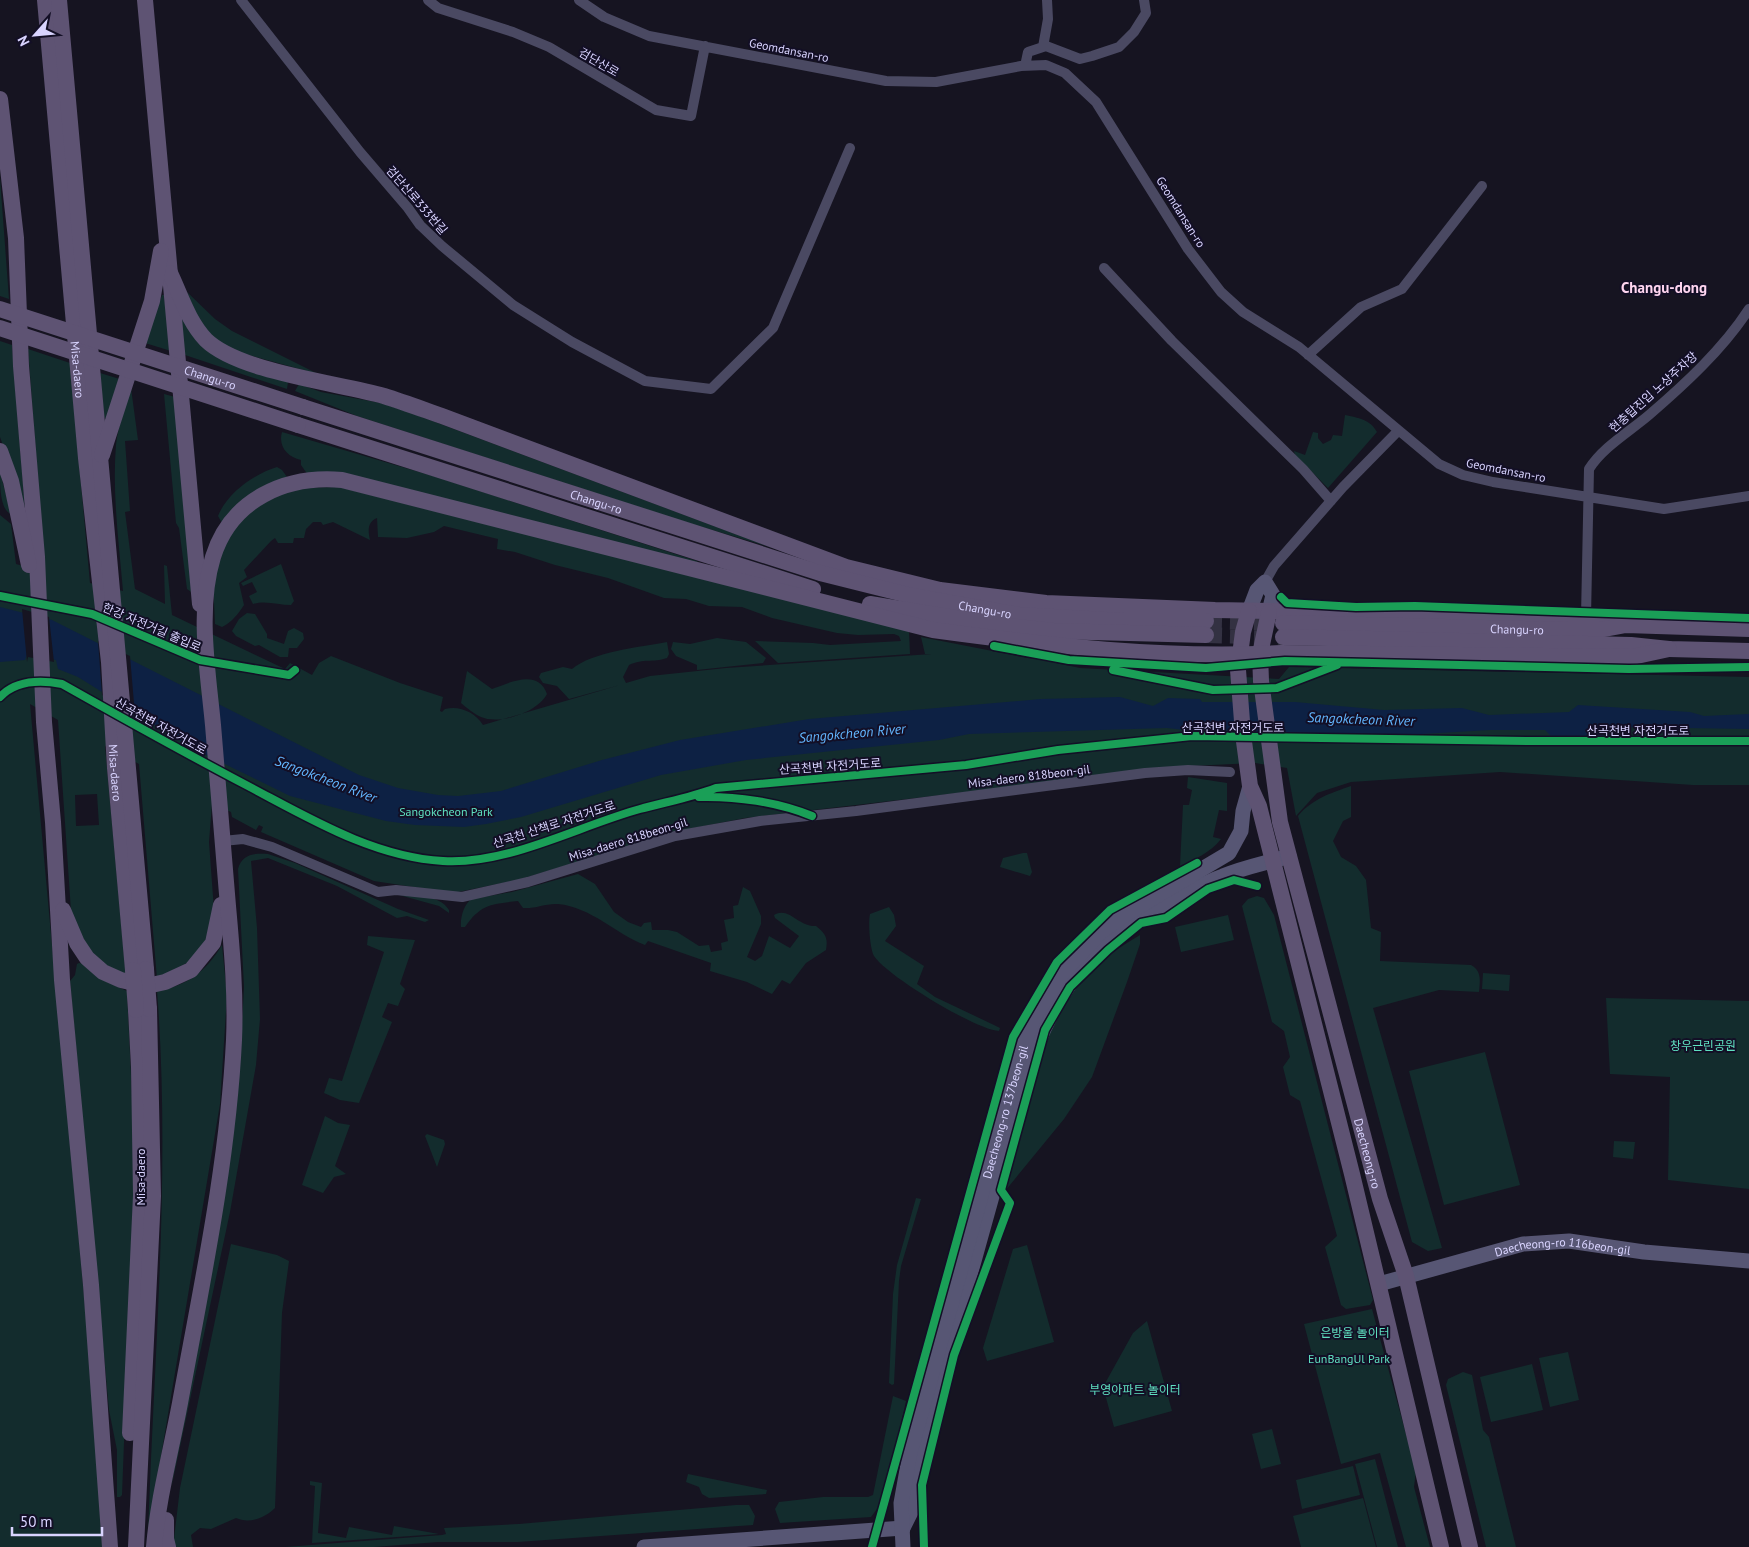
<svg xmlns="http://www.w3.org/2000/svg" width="1749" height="1547" viewBox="0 0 1749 1547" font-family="'PT Sans','Noto Sans KR',sans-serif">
<rect width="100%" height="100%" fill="#161421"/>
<!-- green -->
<path fill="#132c2d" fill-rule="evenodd" d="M0,178L9,299L0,296Z
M187,292L215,319L232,331L318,374L227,349L201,326Z
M162,295H164L171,351L145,343Z
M182,318L190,332L288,382L287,389L182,354Z
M0,341L12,345L25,508L0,437Z
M28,349L70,363L90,583L123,591C119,544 112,493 116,445C118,425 126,407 131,388L138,440L125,441L130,511L125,512L135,589L165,604L164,565L167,566L172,615L285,669L290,663L312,675L319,663L331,656L400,683L443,697L440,711L442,712L445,709C459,705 475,712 483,725L620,685L569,699L557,686L543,683L539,677L541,673L563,667L572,669C592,652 640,647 667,642L669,654L667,658C652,663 644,658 629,665L623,677L626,683L650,676L726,668L932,654H925L921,637L1028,658L1057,659L1056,663L1080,668L1279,679L1289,667L1749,677V785H1693L1500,772L1351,782L1317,793L1296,816L1287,768L1255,763L1190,766L745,818L683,830L518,880L453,893L374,881L261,832L263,827L259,825L256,830L232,817L231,812L212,804L209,842L214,910L212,930L196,958L157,979L139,764L105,746L126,977L120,976L86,950L71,911L58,720L30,704L87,1329L104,1547H0V515L11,524L16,564L45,572ZM97,794L99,825L76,826L75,795Z
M100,373L123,380L106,419L104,417Z
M299,384L321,392L381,403L411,413L773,548L682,521L357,416L295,391Z
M164,394L175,397L194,594L187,589L179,528L176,523Z
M1345,415C1358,418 1370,419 1377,432L1328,488L1295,455L1294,451L1305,455L1313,432L1318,433V438L1323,444L1331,440L1333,435L1342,436Z
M282,432L433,476L697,561L698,563L308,475L301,465V460C287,457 278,446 282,432Z
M277,467L282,470L287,477L222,523L218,516C227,493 254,474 277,467Z
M0,472L11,514C0,510 0,486 0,472Z
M339,487L909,631L910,654L778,663L755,641L813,643L830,645L901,641L899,636L894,634L858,635L837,633L772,618L742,607L709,606L686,599L664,598L608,578L555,565L515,552L497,549L498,539L444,526L434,532L407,538L378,537L377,518C367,522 368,531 370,540L333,522L323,525L321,522H313L306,529L304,538H294L293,543H278L275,538L271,541L244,570L247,577L239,583L244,605C239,613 231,623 222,627L215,624L213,580L218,555L242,516L289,488Z
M281,564L294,601L291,605C279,605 265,600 253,604L249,596L257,592L252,582L243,586L241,583Z
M247,613L255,614L267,634V638L284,644L288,631L294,628L303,633L304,639L297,648H289L288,657H280L259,645L255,646L236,636L232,631L239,619Z
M717,638L746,642L766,658L763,663L697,670V665L676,656L671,649L673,642L690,644Z
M467,671L492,689C509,683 538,668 547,694C537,713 499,725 481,717C474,714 467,708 461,703Z
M1188,777L1227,783V811L1219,810L1213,837L1221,839C1210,853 1195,859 1180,866L1183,805H1189L1192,790L1187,788Z
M1351,786V817L1343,821L1333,841L1341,857L1356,866L1366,880L1371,928L1381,932L1380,961L1471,965C1482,971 1480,981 1479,992L1439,990L1373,1008L1442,1248L1428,1251L1412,1242L1298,816C1312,799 1331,793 1351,786Z
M1023,853H1027L1032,872L1030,876L1000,867L1003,858Z
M268,854L295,863L398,909L429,920L425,922L407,916L397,918L337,886L268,858L251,861L257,928L260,1019L256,1065L230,1212L171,1489L240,1062L244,987L238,869C242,854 254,853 268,854Z
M578,874L595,884L614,912L628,922L641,927L644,923L651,922L652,930H668L677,932L699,946L709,945L711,952L722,950L721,943L728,941L724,920L734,918L733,906L738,905L743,887L750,891L761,916V924L747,957L755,961L762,956L769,936L790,948L799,936L775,918L774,915C789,906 798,927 816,926C826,934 828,938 826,950L806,963L790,984L782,980L772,994L747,982L710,971L711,963L648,941L645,945C616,934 591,907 558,904C546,903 535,909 523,908L518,901C491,904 481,904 465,927H461C460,918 464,903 472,899L512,892Z
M399,895C417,897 439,894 449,910V913L439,906Z
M1257,896L1264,898L1274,915L1373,1300L1370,1305L1346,1309L1341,1305L1325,1247L1337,1236L1300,1101L1290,1095L1283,1067L1290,1057L1284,1031L1272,1022L1242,906L1248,899Z
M889,907L894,915L896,926L885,941L924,966L917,984L935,997L994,1025L1000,1028L999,1031C976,1030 887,976 874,956C870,949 868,923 870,914Z
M1228,915L1234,940L1181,952L1175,927Z
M1140,935V944L1127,982L1092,1077L1064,1119L1005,1191L1050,1023L1088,967Z
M368,936L415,940L400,984L405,989L398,1006L388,1003L382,1017L392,1022L359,1103L340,1100L324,1093L329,1078L342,1081L384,952L367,945Z
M222,945L227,996L220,1104L148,1534C154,1353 171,1172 157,990C187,987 207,970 222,945Z
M79,963L84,964L103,980L127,991L133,1117V1207L122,1495L120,1497H117V1450L109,1410L70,981L75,975L77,964Z
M1483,973L1510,975L1509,991L1482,989Z
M1606,998L1749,1001V1189L1668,1180L1670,1077L1610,1074Z
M1485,1052L1520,1185L1444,1205L1409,1071Z
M325,1116L338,1123L350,1125L335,1166L346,1174L334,1177L323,1193L302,1185Z
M427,1134L444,1140L445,1144L437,1167L425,1136Z
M1614,1141L1635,1142L1633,1159L1613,1157Z
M916,1198L921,1199L901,1266L899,1281L894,1384L892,1385L889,1383L893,1294L897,1265Z
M231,1244L277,1255L289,1261L282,1313L275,1508C265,1518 249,1524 236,1518L211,1529L200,1528L191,1535L193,1547H173L180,1488Z
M1027,1245L1054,1342L987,1361L983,1348L1013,1249Z
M1372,1309L1416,1471L1414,1487L1430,1547H1406L1380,1453L1341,1464L1304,1324Z
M1147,1321L1172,1411L1114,1427L1103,1387L1133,1333Z
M1568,1352L1579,1400L1550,1407L1539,1358Z
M1532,1364L1543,1410L1491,1422L1480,1377Z
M1463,1372L1472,1375L1483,1430L1489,1437L1516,1547H1486L1446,1385L1448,1379Z
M893,1396L906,1401L885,1498L871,1517L780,1523L775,1509L779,1502L823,1497H868L873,1495Z
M1272,1429L1281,1464L1261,1469L1252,1434Z
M1375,1459L1398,1547H1377L1355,1464Z
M1353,1466L1360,1495L1302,1509L1296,1480Z
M688,1474L767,1490L766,1494L709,1498L702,1494L699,1487L686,1482Z
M310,1481L322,1483L318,1533L346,1538L349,1527L392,1535L394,1526L439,1534L312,1543L315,1486L310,1485Z
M1363,1498L1376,1547H1301L1293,1516Z
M736,1505H749L755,1516L753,1525L518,1542H438L374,1547H285L442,1535L446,1534L444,1528L519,1524Z"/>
<!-- water -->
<path fill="#0d2144" d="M0,607L52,620L359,775L398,788L438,795L458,796L501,791L602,760L680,740L809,719L1041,699L1120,697L1153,706L1168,698L1200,699L1202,702H1295L1384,710L1462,708L1489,715L1569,712L1578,705L1690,712L1704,716L1749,714V729L1622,727L1599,741L1557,742L1545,730H1490L1387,736L1293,735L1232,730L1211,732L1202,729L1201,732L1190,730L1188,732L1185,730L1167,728L969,734L939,740L746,760L661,775L521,817L486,824L464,827L415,825L386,821L290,796L192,748L78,677L58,669L56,660L27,654L25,660L0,662Z"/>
<!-- pier -->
<path fill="#161421" d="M22,609L49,617L54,662L28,657L27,662Z
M98,641L130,656L135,715L102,695Z"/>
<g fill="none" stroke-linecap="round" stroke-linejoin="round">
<!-- primary-tunnel -->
<path stroke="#333142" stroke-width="16" stroke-dasharray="16 8" stroke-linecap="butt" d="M1206,621L1281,623
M1206,635L1283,637"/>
<!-- street -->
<path stroke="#4a4962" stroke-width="10" d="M241,0L360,152L408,208L420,225L442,246L513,305L572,342L645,381L711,389L773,328L850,148
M428,0L438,8L513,32L549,47L656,110L691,116L705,46
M579,0L604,17L649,36L886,81L936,82L1021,66L1046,65L1065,73L1096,102L1188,249L1221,292L1243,312L1299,347L1439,464L1463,475L1493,482L1664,509L1749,496
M1043,47L1048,19L1047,0
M1025,66L1028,52L1046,46L1080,59L1092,56L1119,47L1134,32L1146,13L1144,0
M1104,268L1172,341L1303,469L1331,501
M1308,355L1361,307L1402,289L1482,186
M1265,582L1274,566L1343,487L1398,431
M1586,617L1589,469C1603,447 1629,432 1649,415C1685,384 1723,349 1749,309
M223,841L243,839L272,847L378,892L396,890L462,897L528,882L675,836L760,821L856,811L1145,773L1188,770L1230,772"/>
<!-- secondary -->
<g stroke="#575674" stroke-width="15">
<path d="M1249,611L1257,590L1265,582L1273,595L1269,612"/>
<path id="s1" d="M1379,1284L1523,1244L1569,1241L1644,1252L1749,1261"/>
<path d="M903,1528L914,1506L925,1437L1023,1085C1050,997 1084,950 1165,905C1184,895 1203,883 1223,876C1244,867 1267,863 1289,856"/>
<path d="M644,1547L903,1528"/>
<path id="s2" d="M903,1547L901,1503L910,1453L1010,1091L1024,1043L1035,1016L1061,975L1100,933L1123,916L1229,853L1241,831L1243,811L1250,786"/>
</g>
<!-- primary -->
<g stroke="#5e5373" stroke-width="16">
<path id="s3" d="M45,0L86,458L109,662L115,768L133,970"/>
<path d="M59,0L146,969"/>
<path d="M145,0L200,604"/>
<path d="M0,99L16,238L21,366L37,557L44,722L53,822L62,980L91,1285L110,1547"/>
<path d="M170,273C181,296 188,321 206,340C239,372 338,383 384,396C403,402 422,409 442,416L846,567L940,590L1046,603L1215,610L1586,617L1626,625"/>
<path id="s4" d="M303,407L820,573L912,596L1019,615L1124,621H1206"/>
<path d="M298,425L813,589"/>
<path d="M0,451L11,481L29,565"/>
<path d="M102,455L152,301L161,251"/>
<path d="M870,604L991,624L1053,631L1206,635"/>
<path d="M1249,611L1243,632L1238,670L1243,734L1250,786L1259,806L1352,1174L1441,1547"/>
<path id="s5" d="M1269,612L1260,654L1261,681L1280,822L1380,1199L1406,1276L1470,1547"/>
<path id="s6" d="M1283,623L1568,630H1599L1626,625L1749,629"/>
<path d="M1283,637L1631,645L1669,649L1749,651"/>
<path d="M63,910L77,943L87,958L103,972L121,980L147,986L165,982L191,970L213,943L221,905"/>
<path d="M130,1433L141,1195L139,1067L136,1010"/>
<path d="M166,1520V1539L168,1547"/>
<path d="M136,1547L153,1196L149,1009"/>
<path d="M154,1547C158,1499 171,1451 180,1403C202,1283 228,1162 234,1040C236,996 232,950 228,906C223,845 218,785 213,725C208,672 197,609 213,557C231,499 286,475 342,480L933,630C1050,646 1162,659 1281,653L1632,657L1669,649"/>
</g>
<!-- primary-bridge -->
<g stroke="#5e5373" stroke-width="16">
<path id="s7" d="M0,309L303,407"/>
<path d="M0,328L298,425"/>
<path d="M146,969L149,1009"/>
<path d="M133,970L136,1010"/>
</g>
<!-- cycleway casing -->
<g stroke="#130f26" stroke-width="11">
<path id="cycleway" d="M0,596L92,614L200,660L289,675L295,670
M1281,597L1287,603L1356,607L1415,606L1749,618
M994,646L1069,660L1206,668L1285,661L1629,669L1749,667
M1113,670L1213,690L1277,688L1337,665
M0,697C16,680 41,680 62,684C124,719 185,753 248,786C309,818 373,857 443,861C508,865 578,826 640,809C665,802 690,798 716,788L966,765L1058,750L1192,736L1530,741H1749
M699,797C736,796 778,802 812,816
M872,1547L1013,1037L1057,962L1110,910L1197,863
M924,1547L922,1485L954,1355L1010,1203L1001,1190L1045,1030L1070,987L1108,950L1141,923L1166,918L1208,889L1234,880L1257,886"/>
</g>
<!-- cycleway -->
<use href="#cycleway" stroke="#1a9f57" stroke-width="8"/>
</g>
<g text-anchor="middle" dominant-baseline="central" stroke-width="4" stroke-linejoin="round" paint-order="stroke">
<!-- street labels -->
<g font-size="12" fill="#d9d4ff" stroke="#130f26">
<text transform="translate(789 50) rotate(11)">Geomdansan-ro</text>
<text transform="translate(599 62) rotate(30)">검단산로</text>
<text transform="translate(417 200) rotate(49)">검단산로333번길</text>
<text transform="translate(1181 212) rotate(58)">Geomdansan-ro</text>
<text stroke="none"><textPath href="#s3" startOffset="371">Misa-daero</textPath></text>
<text stroke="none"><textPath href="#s7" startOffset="221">Changu-ro</textPath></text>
<text transform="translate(1653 392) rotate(-42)">현충탑진입 노상주차장</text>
<text transform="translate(1506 470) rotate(11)">Geomdansan-ro</text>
<text stroke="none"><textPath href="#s4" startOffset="308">Changu-ro</textPath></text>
<text stroke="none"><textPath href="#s4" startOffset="712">Changu-ro</textPath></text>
<text transform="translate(152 627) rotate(23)">한강 자전거길 출입로</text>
<text stroke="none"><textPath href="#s6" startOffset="234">Changu-ro</textPath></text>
<text transform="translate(161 726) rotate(29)">산곡천변 자전거도로</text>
<text x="1233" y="727">산곡천변 자전거도로</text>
<text x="1638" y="730">산곡천변 자전거도로</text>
<text transform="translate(830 766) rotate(-4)">산곡천변 자전거도로</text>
<text stroke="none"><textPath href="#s3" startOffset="776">Misa-daero</textPath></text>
<text transform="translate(1029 776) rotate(-7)">Misa-daero 818beon-gil</text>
<text transform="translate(554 824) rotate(-18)">산곡천 산책로 자전거도로</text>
<text transform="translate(628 839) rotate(-17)">Misa-daero 818beon-gil</text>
<text stroke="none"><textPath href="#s2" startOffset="449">Daecheong-ro 137beon-gil</textPath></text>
<text stroke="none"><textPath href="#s5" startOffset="555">Daecheong-ro</textPath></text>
<text transform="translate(140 1177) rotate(-90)">Misa-daero</text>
<text stroke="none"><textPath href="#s1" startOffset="189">Daecheong-ro 116beon-gil</textPath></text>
</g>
<!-- park labels -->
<g font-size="12" fill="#5fe0c0" stroke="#130f26">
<text x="446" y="811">Sangokcheon Park</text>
<text x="1703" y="1045">창우근린공원</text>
<text x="1355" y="1332">은방울 놀이터</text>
<text x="1349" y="1358">EunBangUl Park</text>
<text x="1135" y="1389">부영아파트 놀이터</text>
</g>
<!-- water labels -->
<g font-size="14" font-style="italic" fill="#62b6ff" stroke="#130f26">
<text transform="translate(1361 719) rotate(2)">Sangokcheon River</text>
<text transform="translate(852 733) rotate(-5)">Sangokcheon River</text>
<text transform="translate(326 779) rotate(21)">Sangokcheon River</text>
</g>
<!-- quarter labels -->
<g font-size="15" font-weight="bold" fill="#ffd6f0" stroke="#130f26">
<text x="1664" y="287">Changu-dong</text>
</g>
</g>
<!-- north arrow -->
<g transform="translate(35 35) rotate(243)" stroke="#130f26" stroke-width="4" paint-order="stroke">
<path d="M0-4L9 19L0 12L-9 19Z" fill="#d9d4ff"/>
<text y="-8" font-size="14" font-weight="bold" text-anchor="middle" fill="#d9d4ff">N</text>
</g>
<!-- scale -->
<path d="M12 1527v8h90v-8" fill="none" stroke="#d9d4ff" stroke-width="2.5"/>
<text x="20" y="1527" font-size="15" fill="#d9d4ff" stroke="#130f26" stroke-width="4" paint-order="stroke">50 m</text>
</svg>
